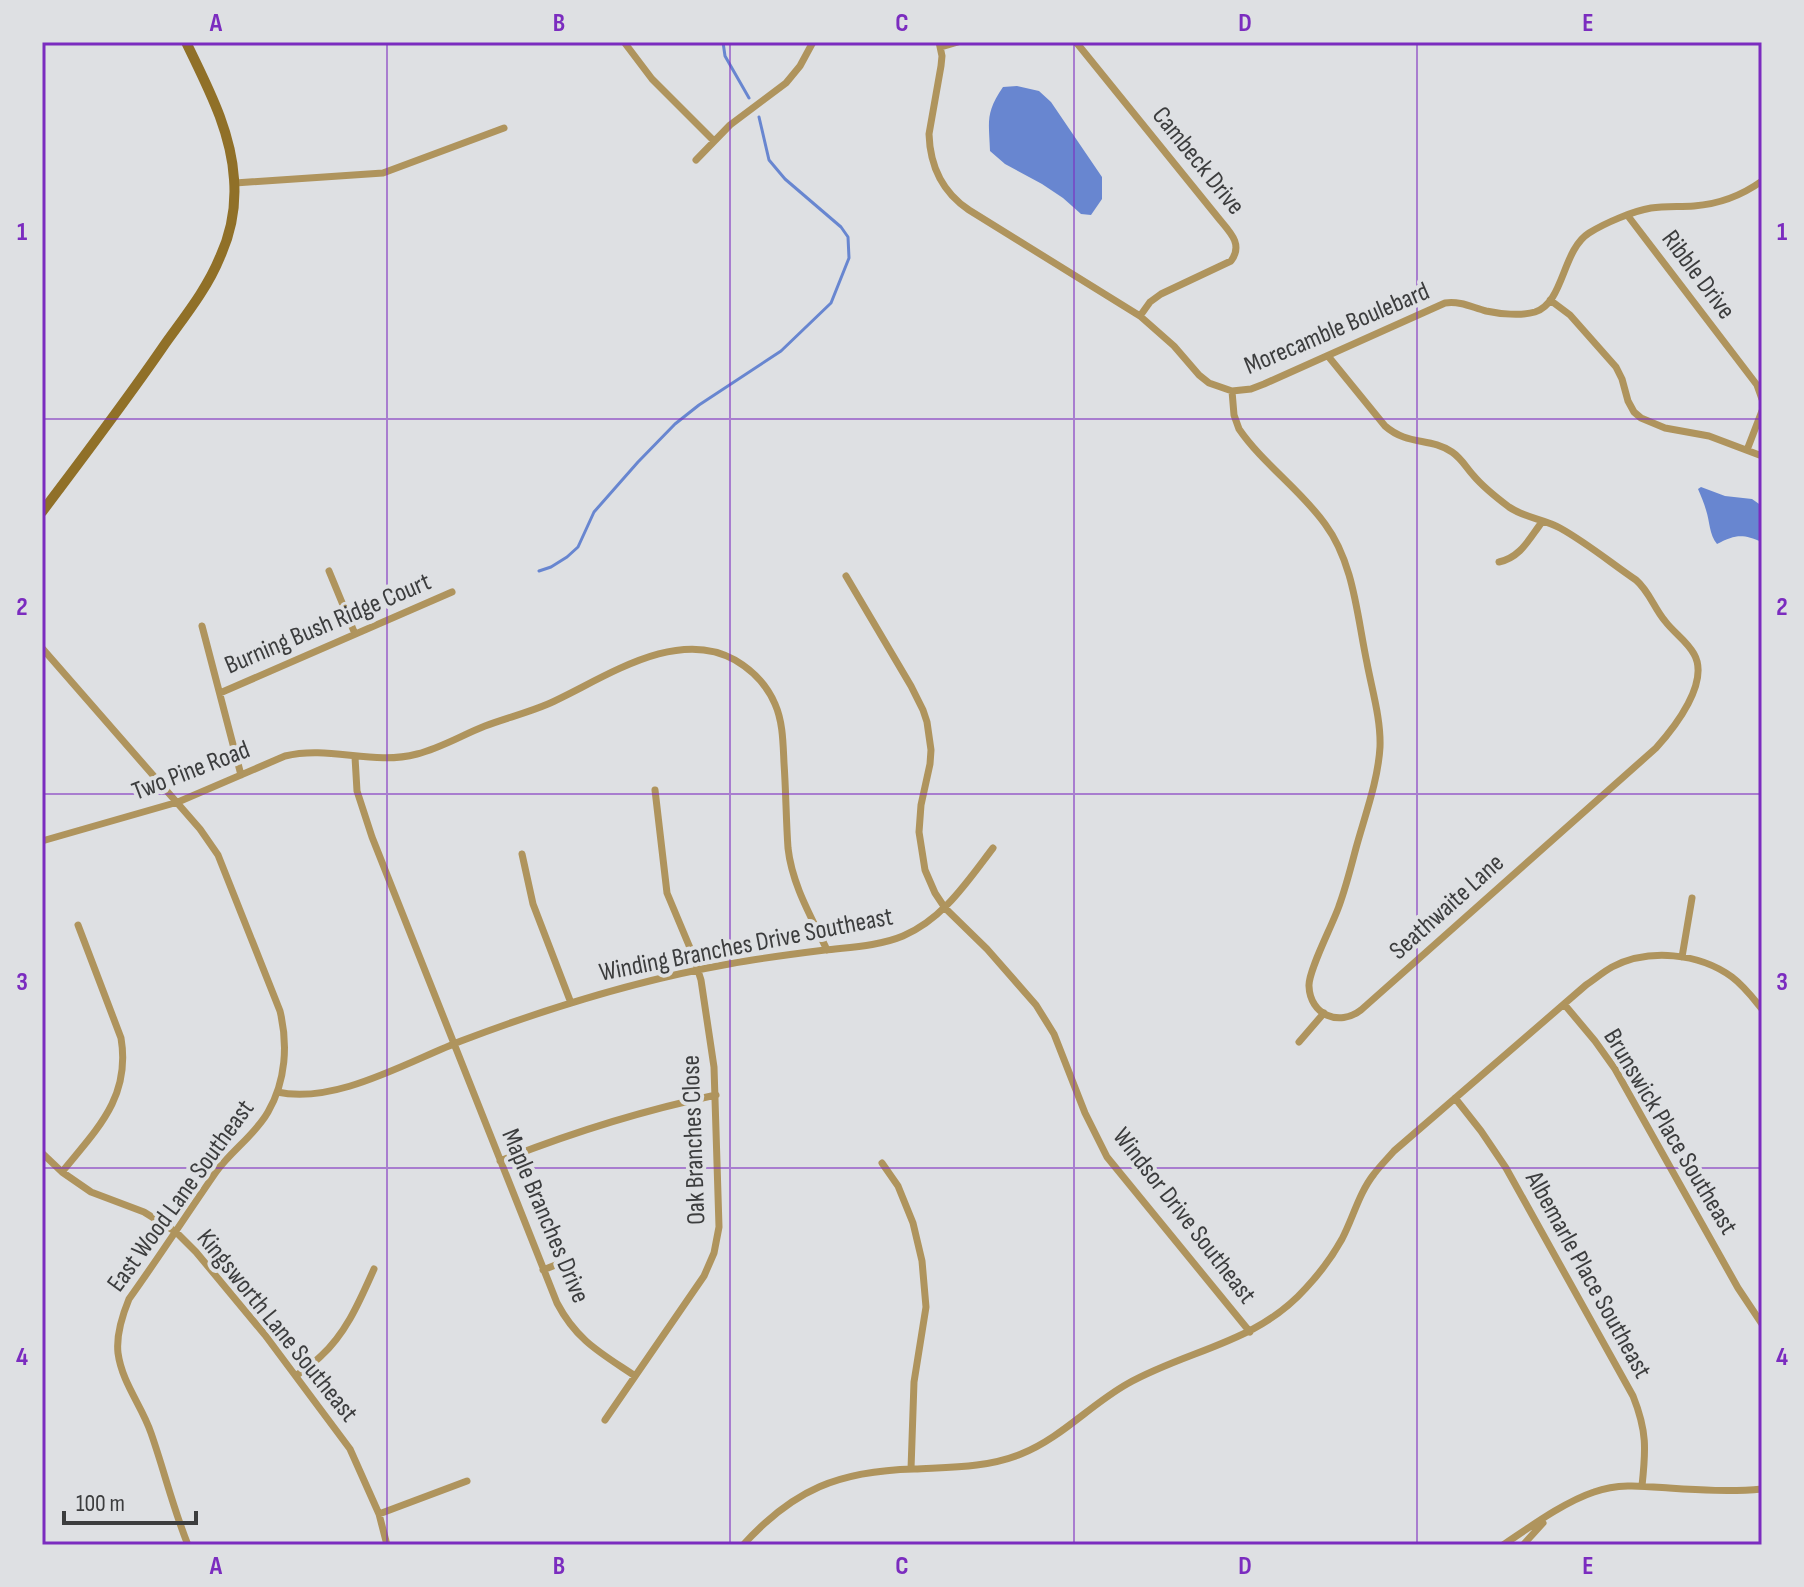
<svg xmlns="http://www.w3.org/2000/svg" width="1804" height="1587" viewBox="0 0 1804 1587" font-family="'Sofia Sans Condensed',sans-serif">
<rect width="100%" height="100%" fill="#dee0e3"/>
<!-- water -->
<path fill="#6886d0" d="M1017,86L1039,91L1051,102L1102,177V199L1091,215L1081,214L1063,198L1042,184L1005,164L990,151C989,122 985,113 1003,87Z
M1701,487L1725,496L1752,499L1762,506V542C1743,534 1736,534 1717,544C1709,534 1710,522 1706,510C1704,503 1701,496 1698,489Z"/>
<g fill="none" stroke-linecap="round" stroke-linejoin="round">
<!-- stream -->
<path stroke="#6886d0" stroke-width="3" d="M723,42L725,56L749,98
M539,571L551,567L567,557L578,547L594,512L638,462L675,424L699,405L781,351L831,303L849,258L848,237L841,227L785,179L769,160L759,117"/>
<!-- street -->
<path stroke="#af945d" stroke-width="7" d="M624,42L652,79L714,141
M939,42L942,56L941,66L929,134C930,166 942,192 969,210L1140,316L1174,346L1199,375L1209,383L1232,391L1251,389L1264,384L1445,303C1461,301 1471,307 1486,311C1500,314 1521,316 1535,312C1564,303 1562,250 1589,233C1605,223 1633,211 1651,208C1665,206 1680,207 1694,206C1720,204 1741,196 1762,181
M1076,42L1220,220C1231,233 1243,245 1231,261L1161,294L1150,302L1140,316
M941,47L958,42
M696,160L730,125L786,83L800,66L813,42
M235,183L383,173L504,128
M1628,216L1757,385L1762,399
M1550,300L1570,315L1616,367L1622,379L1628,401L1634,412L1641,418L1665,428L1709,436L1762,456
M1232,391L1234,415L1239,429C1263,464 1300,489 1325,524C1354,563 1357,616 1367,663C1372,690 1381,719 1380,747C1378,781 1365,815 1356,848C1351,867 1346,887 1339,906C1333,924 1308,971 1309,986C1310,1015 1339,1027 1361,1010L1656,748C1675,727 1710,682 1694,654C1687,641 1674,633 1665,621C1654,608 1649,591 1636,580C1611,563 1587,543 1560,528C1544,519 1525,518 1509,507C1497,498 1483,487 1473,475C1466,467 1461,458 1452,452C1430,437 1408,446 1385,426L1328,356
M1747,450L1762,411
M1499,562C1521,557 1529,539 1542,522
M329,571L355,634
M846,576L911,686L923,710L927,722L931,750L930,764L921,805L919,832L925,870L935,893L945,908L987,949L1036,1005L1054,1034L1085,1113L1107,1157L1250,1332
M202,626L241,775
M42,648L200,829L218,855L280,1011C288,1044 286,1081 268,1112C255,1135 231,1151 216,1172C187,1214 159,1257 129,1299C122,1316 116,1335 118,1353C122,1383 142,1406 151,1433C164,1470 173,1508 188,1545
M220,693L452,592
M355,757L357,791L372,837L557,1303C577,1341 601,1353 635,1376
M42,841L178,802L285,756C330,745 372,766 417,754C441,748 462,735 485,726C506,718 527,713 548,704C602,680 675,626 735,660C752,670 767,685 775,704C783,722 783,743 784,763C786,792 786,820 788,848C792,885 812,918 827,950
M522,854L533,904L571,1003
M1682,957L1692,898
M1564,1004L1595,1041L1615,1069L1738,1288L1762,1324
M1299,1042L1324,1013
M277,1092C335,1105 407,1062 461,1041C548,1008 638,980 729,964C761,958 793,954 825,950C851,947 879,946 903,936C943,919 967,882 993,848
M1455,1098L1481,1131L1506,1168L1633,1396C1647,1431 1646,1449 1642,1486
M42,1153L62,1172L91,1192L144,1212L176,1232L196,1252L265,1335L350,1449L379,1514L387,1545
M500,1161C573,1132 640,1111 716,1095
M882,1163L898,1186L913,1223L922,1261L926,1307L914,1382L911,1469
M62,1172C97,1129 131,1097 121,1038L78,925
M543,1270L573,1258
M296,1376C304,1369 314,1363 321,1356C347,1332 360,1300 374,1269
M605,1420L704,1276L714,1253L719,1227L714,1067L701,980L693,955L667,893L655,790
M379,1514L467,1481
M743,1545C794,1489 839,1471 914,1469C950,1467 986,1468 1021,1454C1061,1438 1090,1405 1127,1384C1189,1349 1256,1344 1306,1288C1320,1273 1332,1257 1342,1239C1353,1218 1359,1193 1374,1174C1380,1166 1387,1159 1394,1151L1586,985C1595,979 1603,972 1612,967C1649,948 1699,953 1732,977C1744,986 1753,998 1762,1009
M1503,1545C1530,1527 1564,1502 1594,1492C1619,1483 1643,1486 1669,1488C1699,1490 1731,1492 1762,1489
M1523,1545L1543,1523"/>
<!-- secondary -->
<path stroke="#907028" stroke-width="10" d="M42,512C84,456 126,401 165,344C185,316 207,289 220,257C231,233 236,205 234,179C231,130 207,86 186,42"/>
</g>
<!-- grid -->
<path fill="none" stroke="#7b2cbf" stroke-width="2" stroke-opacity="0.55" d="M387,42V1545M730,42V1545M1074,42V1545M1417,42V1545M42,419H1762M42,794H1762M42,1168H1762"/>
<g text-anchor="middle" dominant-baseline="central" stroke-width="8" stroke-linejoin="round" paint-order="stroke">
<!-- street labels -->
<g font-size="26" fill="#3c3d3e" stroke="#dee0e3">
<text transform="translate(1198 161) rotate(51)">Cambeck Drive</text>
<text transform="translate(1698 275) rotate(53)">Ribble Drive</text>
<text transform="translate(1337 329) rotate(-23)">Morecamble Boulebard</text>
<text transform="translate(328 624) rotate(-23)">Burning Bush Ridge Court</text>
<text transform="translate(191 771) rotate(-21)">Two Pine Road</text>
<text transform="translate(1447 907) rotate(-42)">Seathwaite Lane</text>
<text transform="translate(746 945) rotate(-11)">Winding Branches Drive Southeast</text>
<text transform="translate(1670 1132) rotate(59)">Brunswick Place Southeast</text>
<text transform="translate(694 1140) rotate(-92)">Oak Branches Close</text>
<text transform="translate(181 1196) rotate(-54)">East Wood Lane Southeast</text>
<text transform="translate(545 1216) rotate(67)">Maple Branches Drive</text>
<text transform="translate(1184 1216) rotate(52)">Windsor Drive Southeast</text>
<text transform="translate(1588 1275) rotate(61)">Albemarle Place Southeast</text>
<text transform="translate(277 1326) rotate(51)">Kingsworth Lane Southeast</text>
</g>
</g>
<!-- border -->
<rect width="1804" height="1587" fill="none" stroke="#dee0e3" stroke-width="88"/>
<!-- scale -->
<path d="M64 1511v12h132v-12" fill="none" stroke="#3c3d3e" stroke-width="4"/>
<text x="76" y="1511" font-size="24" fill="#3c3d3e" stroke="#dee0e3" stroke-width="6" paint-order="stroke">100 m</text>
<rect x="44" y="44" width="1716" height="1499" fill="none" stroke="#7b2cbf" stroke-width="3"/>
<g font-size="26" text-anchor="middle" font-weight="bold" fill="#7b2cbf">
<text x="216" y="31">A</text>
<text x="559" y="31">B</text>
<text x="902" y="31">C</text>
<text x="1245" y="31">D</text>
<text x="1588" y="31">E</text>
<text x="22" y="240">1</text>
<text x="1782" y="240">1</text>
<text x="22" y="615">2</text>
<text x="1782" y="615">2</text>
<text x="22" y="990">3</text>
<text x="1782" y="990">3</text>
<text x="22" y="1365">4</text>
<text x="1782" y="1365">4</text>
<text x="216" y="1574">A</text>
<text x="559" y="1574">B</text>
<text x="902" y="1574">C</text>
<text x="1245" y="1574">D</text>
<text x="1588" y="1574">E</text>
</g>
</svg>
